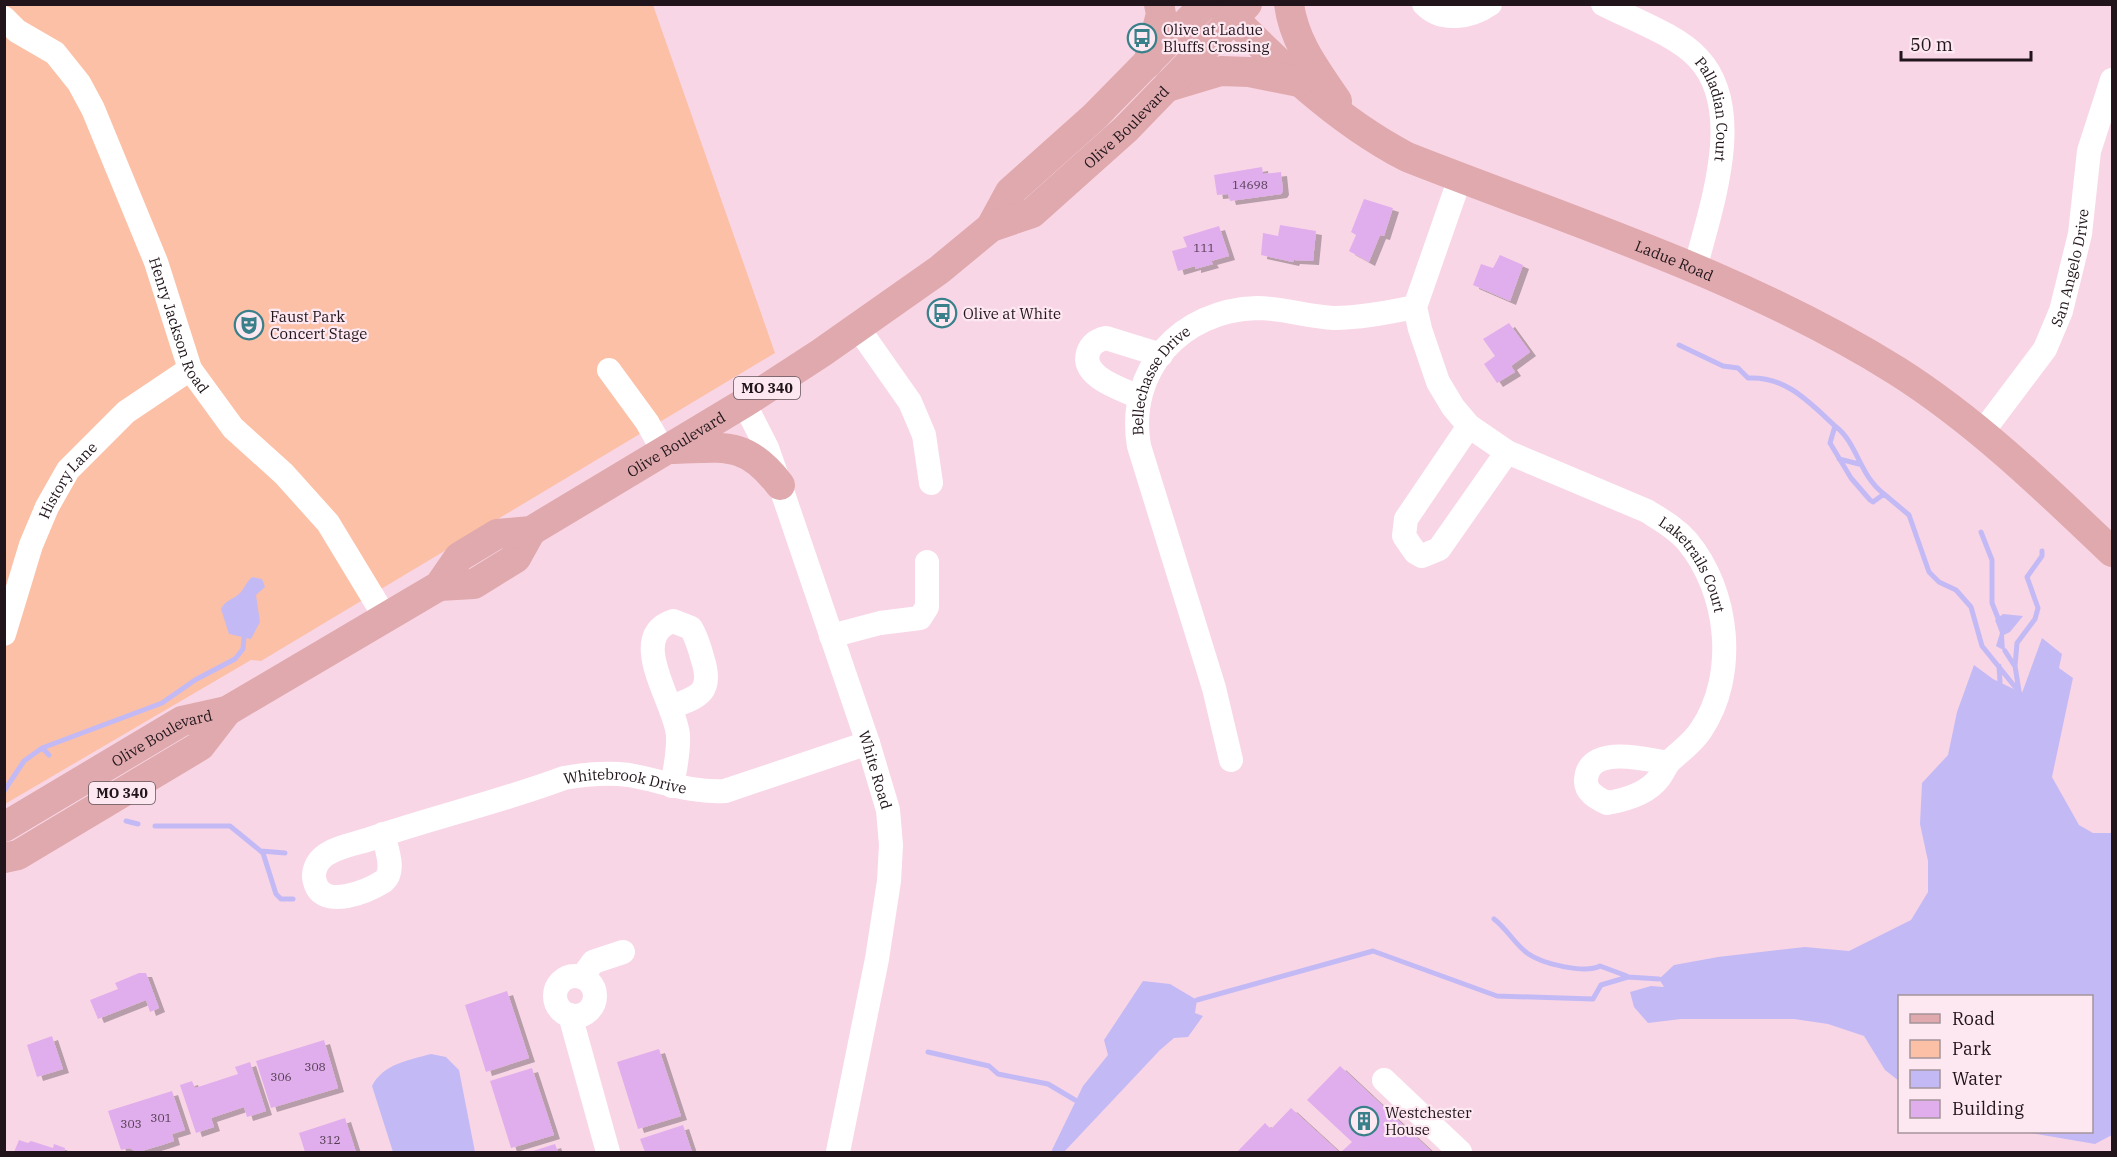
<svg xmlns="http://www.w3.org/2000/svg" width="2117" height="1157" viewBox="0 0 2117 1157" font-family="'IBM Plex Serif',serif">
<defs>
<filter id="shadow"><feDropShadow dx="6" dy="4" stdDeviation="0" flood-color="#0004"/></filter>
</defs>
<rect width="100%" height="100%" fill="#f9d6e6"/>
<!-- green -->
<path fill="#fcc0a6" d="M4,5H653L775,353L261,661L251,660L5,804Z"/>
<!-- water -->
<path fill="#c3baf5" d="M252,577L262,579L265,587L256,595L260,622L251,639L229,634L221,609C226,599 233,600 240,593C245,588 246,582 252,577Z
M2003,614L2023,616L2010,632L2004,635L2005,651L1996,646L2000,633L1995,620Z
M2042,638L2062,654L2059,668L2073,678L2052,777L2079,825L2093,833H2112V1135L2095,1144L2025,1132H2092V996H1900L1899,1081L1885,1070L1864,1036L1828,1024L1794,1019H1681L1648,1023L1634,1007L1630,992L1651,986L1664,987L1659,979L1674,965L1718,957L1805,947L1849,951L1911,920L1928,892V861L1920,824L1922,783L1948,755L1957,712L1974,665L1993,679L2022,693Z
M1143,981L1170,984L1197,1000L1195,1013L1203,1016L1188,1037L1174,1038L1160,1050L1064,1152H1051L1083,1086L1108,1055L1104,1040Z
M431,1054L446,1057L459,1070L475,1152H393L372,1086C383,1064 409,1060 431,1054Z"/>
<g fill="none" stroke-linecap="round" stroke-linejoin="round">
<!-- stream -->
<path stroke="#c3baf5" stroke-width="5" d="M1679,345L1723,366L1738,368L1748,378C1786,376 1809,402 1835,426L1830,443L1851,478L1870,500L1873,502L1884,494L1909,515L1929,572L1939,582L1956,590L1971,607L1982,646L2020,693
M1835,426C1858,443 1858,474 1884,494
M1839,459L1859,464
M1981,532L1992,560V603L1998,618
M2005,651L2014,665
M1999,666L2000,682
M2019,691L2015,666L2017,643L2035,619L2038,608L2027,577L2042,556V551
M42,748L49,755
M4,791L24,761L42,748L162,703L195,680L235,659L243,649L244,638
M126,821L138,824
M155,826H230L263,853L276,894L281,899H293
M261,851L285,853
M1494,919C1507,929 1514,943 1527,953C1542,964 1585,974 1600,966L1627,976
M1197,1000L1373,951L1497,996L1593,999L1601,985L1628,977L1659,979
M928,1052L989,1066L998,1074L1048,1084L1075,1100"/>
</g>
<!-- building -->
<path fill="#e1aeed" filter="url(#shadow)" d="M1262,167L1263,174L1281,172L1283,191L1281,194L1230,201L1228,194L1217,195L1214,175Z
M1364,199L1393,208L1384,236L1380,235L1369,262L1349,251L1356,235L1351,232Z
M1280,225L1316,231L1313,261L1294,260L1293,262L1261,255L1263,233L1278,236Z
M1219,226L1229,256L1211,261L1213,264L1195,269V266L1178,271L1172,251L1187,247L1183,237Z
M1500,255L1523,265L1510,301L1473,285L1481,264L1493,268Z
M1509,323L1530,352L1511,366L1515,372L1497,383L1484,364L1495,356L1483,339Z
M139,973H146L159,1008L150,1012L146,1000L98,1019L90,1000L118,989L115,983Z
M507,991L529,1058L486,1072L465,1005Z
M52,1036L63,1069L37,1077L27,1045Z
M324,1040L338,1088L271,1108L256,1061Z
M659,1049L681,1116L638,1129L617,1062Z
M250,1062L266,1111L247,1117L244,1107L211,1118L214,1127L196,1133L180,1085L192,1081L195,1088L238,1074L235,1067Z
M1340,1066L1432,1152H1363L1360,1150L1358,1152H1341L1352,1142L1307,1100Z
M532,1068L554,1135L511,1148L490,1081Z
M172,1091L185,1130L172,1134L174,1141L162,1145L138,1152L129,1148L121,1150L108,1111Z
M1291,1108L1339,1152H1237L1265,1123L1271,1129Z
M345,1118L356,1152H305L299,1133Z
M683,1125L692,1152H645L640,1139Z
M19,1140L28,1143L31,1141L53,1148L54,1144L65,1148L64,1152H14Z
M555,1144L558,1152H530Z"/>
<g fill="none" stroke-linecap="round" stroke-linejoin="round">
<!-- minor -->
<g stroke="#fff" stroke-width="24">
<path d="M1424,4C1442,23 1471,17 1490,4"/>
<path id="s1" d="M1603,4C1632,19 1677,35 1698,58C1747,110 1710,209 1695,269"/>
<path id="s2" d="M4,18L17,31L55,53L79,83L93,109L156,262L190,369L233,428L284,474L328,523L385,617"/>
<path id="s3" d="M1460,178L1415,307L1420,329L1438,382L1453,407L1469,426L1507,452L1647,511C1661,520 1676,528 1687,541C1729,591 1738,675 1701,730C1692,744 1680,751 1669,762C1665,767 1663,773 1659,778C1648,793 1625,800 1607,803C1597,798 1585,792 1586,780C1588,744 1645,759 1668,763"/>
<path d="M858,328L910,402L924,435L931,483"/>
<path d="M609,370L647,422L664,452"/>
<path d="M1139,397C1122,389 1081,377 1088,353C1091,344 1097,340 1106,338L1161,355"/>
<path id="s4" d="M744,403L767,448L780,485L868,743L888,810L891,845L889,881L877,959L838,1152"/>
<path d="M1469,426L1406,519L1404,536L1415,552L1422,556L1439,549L1507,452"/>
<path id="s5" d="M1981,434L2045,349L2061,311L2080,234L2089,151L2112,80"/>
<path id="s6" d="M4,634L31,545L47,507L68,470L126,412L190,369"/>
<path d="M831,636L880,623L920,618L927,607V562"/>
<path d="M671,707C698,697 713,693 703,660C700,649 697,638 691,628L673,621C626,637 675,702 678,735C679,752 675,769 672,786"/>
<path id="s7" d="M1231,760L1214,688L1139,446C1126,370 1181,310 1257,308C1283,308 1308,317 1334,318C1361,318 1389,312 1415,307"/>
<path id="s8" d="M383,834C386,848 396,870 384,881C368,891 323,911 315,882C312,873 316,863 323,857C335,847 355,844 370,839C434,817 500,802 564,778C586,774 607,772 629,775C663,781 690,793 725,791L868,743"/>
<circle cx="575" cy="996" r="20"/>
<path d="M582,977L593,962L623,952"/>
<path d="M570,1015L608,1152"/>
<path d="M1384,1080L1460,1152"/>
</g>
<!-- major -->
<g stroke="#dfa9ad" stroke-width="30">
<path id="s9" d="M1219,4C1277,62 1334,119 1407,157C1572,222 1745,276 1897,371C1976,421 2045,488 2112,552"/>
<path d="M1289,4C1294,42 1316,70 1337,101"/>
<path d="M1148,63L1161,14L1159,4"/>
<path d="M1171,86L1221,71L1249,72L1299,82"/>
<path d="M991,227L1010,192L1094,117L1205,4"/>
<path d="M670,449C723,448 745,439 780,485"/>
<path d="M439,586L474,584L516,558L531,531"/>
<path id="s10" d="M4,827L182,721L227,711L439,586L459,557L497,534L531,531L744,403L821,353L939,270L991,227L1032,213L1126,129L1247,4"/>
<path d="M4,858L18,855L200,746L227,711"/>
</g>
</g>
<!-- icons -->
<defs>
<g id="bus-ring" transform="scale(1.5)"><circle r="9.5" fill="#fde8f1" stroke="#39808a" stroke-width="1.5"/><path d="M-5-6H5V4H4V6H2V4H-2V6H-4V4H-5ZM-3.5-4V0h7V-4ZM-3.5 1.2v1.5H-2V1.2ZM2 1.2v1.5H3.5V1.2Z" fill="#39808a"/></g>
<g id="theatre-ring" transform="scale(1.5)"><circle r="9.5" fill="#fde8f1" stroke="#39808a" stroke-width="1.5"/><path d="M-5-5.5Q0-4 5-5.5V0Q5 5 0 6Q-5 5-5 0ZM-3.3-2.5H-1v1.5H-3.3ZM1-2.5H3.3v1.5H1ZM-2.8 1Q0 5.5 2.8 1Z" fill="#39808a"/></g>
<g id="building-ring" transform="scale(1.5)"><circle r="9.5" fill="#fde8f1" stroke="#39808a" stroke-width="1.5"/><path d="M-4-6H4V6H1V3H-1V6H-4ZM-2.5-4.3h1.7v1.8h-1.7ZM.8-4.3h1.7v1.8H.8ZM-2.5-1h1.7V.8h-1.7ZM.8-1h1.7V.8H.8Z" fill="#39808a"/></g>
</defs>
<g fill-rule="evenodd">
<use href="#bus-ring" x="1142" y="38"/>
<use href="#bus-ring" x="942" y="313"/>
<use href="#theatre-ring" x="249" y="325"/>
<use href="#building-ring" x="1364" y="1121"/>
</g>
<g text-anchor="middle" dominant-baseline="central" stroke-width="4.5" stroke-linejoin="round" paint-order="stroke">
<!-- number labels -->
<g font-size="12" fill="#513b50">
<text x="1250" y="184">14698</text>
<text x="1204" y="247">111</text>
<text x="315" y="1066">308</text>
<text x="281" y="1076">306</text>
<text x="161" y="1117">301</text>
<text x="131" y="1123">303</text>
<text x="330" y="1139">312</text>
</g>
<!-- shield labels -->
<g fill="#fde8f1" stroke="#63545b" stroke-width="1.5">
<rect x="734" y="377" width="66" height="22" rx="4.5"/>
<rect x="89" y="782" width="66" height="22" rx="4.5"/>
</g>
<g font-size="14" font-weight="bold" fill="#21151b">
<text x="767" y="388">MO 340</text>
<text x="122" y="793">MO 340</text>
</g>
<!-- poi labels -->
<g font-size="15" fill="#21151b" stroke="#fde8f1" text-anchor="start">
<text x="1163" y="29">Olive at Ladue<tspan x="1163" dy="17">Bluffs Crossing</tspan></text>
<text x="963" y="313">Olive at White</text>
<text x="270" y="316">Faust Park<tspan x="270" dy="17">Concert Stage</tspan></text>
<text x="1385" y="1112">Westchester<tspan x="1385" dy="17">House</tspan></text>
</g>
<!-- street labels -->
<g font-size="15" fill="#21151b" stroke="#fde8f1">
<text stroke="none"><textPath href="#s1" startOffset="165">Palladian Court</textPath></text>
<text stroke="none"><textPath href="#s10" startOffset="1336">Olive Boulevard</textPath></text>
<text stroke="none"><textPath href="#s9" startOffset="530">Ladue Road</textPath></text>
<text stroke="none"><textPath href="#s5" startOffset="192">San Angelo Drive</textPath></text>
<text stroke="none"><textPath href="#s2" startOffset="363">Henry Jackson Road</textPath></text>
<text stroke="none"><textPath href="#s7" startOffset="400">Bellechasse Drive</textPath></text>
<text stroke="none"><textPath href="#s10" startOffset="782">Olive Boulevard</textPath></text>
<text stroke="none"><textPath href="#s6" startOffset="168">History Lane</textPath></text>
<text stroke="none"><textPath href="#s3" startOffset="540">Laketrails Court</textPath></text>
<text stroke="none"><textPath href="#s10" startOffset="182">Olive Boulevard</textPath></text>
<text stroke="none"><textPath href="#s4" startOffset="390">White Road</textPath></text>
<text stroke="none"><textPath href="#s8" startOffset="472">Whitebrook Drive</textPath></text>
</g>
</g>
<!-- border -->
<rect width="2117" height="1157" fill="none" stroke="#21151b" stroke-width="12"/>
<!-- legend -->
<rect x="1898" y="995" width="195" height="138" fill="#fde8f1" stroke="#a5949b" stroke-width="1.5"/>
<rect x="1910" y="1014" width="30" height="9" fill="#dfa9ad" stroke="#a5949b" stroke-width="1.5"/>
<text x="1952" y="1025" font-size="18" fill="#21151b">Road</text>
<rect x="1910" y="1040" width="30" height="18" fill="#fcc0a6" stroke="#a5949b" stroke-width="1.5"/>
<text x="1952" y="1055" font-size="18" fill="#21151b">Park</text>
<rect x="1910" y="1070" width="30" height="18" fill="#c3baf5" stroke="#a5949b" stroke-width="1.5"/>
<text x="1952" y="1085" font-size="18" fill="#21151b">Water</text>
<rect x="1910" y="1100" width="30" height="18" fill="#e1aeed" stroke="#a5949b" stroke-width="1.5"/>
<text x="1952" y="1115" font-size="18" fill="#21151b">Building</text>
<!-- scale -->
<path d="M1901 51v9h130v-9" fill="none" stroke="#21151b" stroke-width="3"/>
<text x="1910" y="51" font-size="18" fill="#21151b" stroke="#fde8f1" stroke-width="4.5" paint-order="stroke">50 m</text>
</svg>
